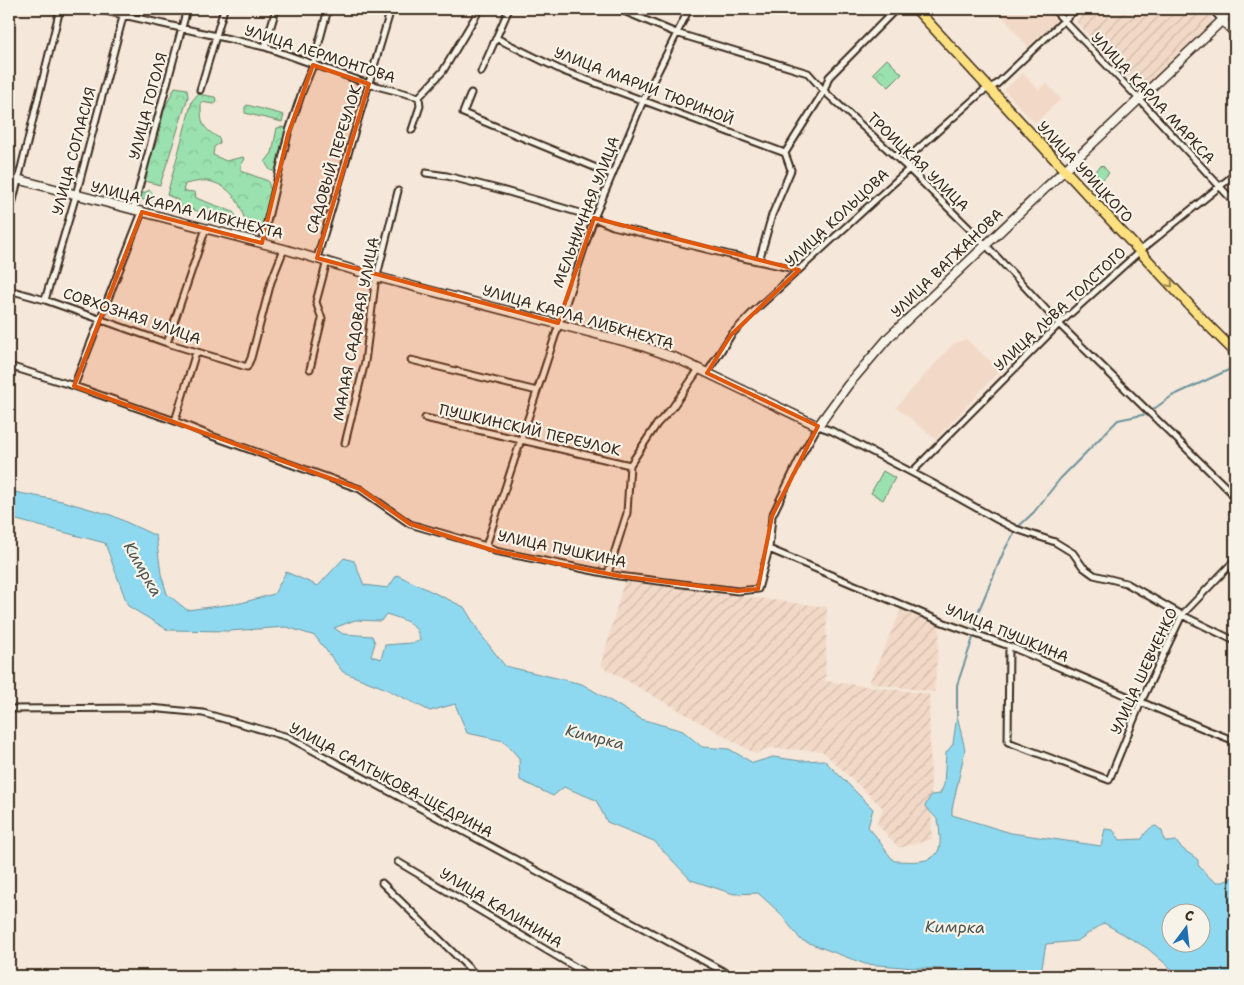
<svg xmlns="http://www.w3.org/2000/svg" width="1244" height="985" viewBox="0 0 1244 985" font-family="'Shantell Sans',sans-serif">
<defs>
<pattern id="industrial-furrows" width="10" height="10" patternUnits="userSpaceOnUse" patternTransform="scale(1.25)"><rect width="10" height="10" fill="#f2d9c7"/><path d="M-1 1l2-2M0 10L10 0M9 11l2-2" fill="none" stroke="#d0baaa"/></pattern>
<pattern id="forest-crowns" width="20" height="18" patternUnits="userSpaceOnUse" patternTransform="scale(1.25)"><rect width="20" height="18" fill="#9ae1af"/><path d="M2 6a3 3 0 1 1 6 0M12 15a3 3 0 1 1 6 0" fill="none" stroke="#86c196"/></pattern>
</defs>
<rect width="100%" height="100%" fill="#f5e7d9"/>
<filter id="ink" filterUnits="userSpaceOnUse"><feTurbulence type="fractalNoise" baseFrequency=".02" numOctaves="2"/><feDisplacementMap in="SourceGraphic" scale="10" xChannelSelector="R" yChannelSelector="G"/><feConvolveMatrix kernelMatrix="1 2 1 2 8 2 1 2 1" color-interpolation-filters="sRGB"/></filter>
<g filter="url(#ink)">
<!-- built -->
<path fill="#f2d9c7" d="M1001,9H1047L1057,20L1028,47L998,11Z
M1023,73L1039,90L1046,83L1061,99L1035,123L1004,90Z
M966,339L1000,370L936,439L896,407L953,344Z"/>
<!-- industrial -->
<path fill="url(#industrial-furrows)" d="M1089,9H1203L1216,23L1142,93L1076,21Z
M624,581L827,607L825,681L929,694L932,839L899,848L877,824L883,808L822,751L767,748L756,754L601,666Z
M901,610L940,626L934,692L869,683Z"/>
<!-- forest -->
<path fill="url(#forest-crowns)" stroke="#6a8666" d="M887,59L902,74L889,87L873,73Z
M175,87L187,89L188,97L160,185L145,181L144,174L158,138L164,110Z
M198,94L215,97L217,102L214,104L201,102C201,123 201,127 219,138L220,143L214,147L213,155L226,161L243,157L245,159L241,165V171L268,181L271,191L264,226L259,228L244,218C239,199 228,185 208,181C201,180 192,183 185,184L183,191L195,192L196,198L233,212L238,219L233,222L178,205V200L167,195L192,101Z
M247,105L284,115L282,122L245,113V107Z
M282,127L287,129L276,172L270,170L265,162L272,153L277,128Z
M1102,165L1109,173L1095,187L1087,179Z
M150,190L155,197L150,202L141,199V194Z"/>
<!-- pitch -->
<path fill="#9ae1af" stroke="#6a8666" d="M883,471L895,478L883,500L871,493Z"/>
<!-- water -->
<path fill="#8fd9f0" stroke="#6d939c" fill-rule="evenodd" d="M9,491L62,501L111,515L156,536L161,574L167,594L187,610L241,603L274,594L286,572L318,586L344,558L354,561L364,585L388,588L397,575L464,607L481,635L505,666L582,684L641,719L683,731L702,747L729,749L753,763L773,757L801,761L824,760L873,809L868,827C878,837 884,850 894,861C914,861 943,867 940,836C939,832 940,825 938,821C936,817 928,810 925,806L931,795L940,794L944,785L946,753L953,744L957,715L965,750L952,809V815L1011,833L1101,846L1105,829L1113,830L1120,840L1142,839C1145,833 1149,827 1156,826L1162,831L1164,840L1168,842L1176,841C1181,850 1190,853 1198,860V865C1211,879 1217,890 1235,875V976H1185L1174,971L1147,948L1104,923L1077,941L1046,944L1041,972L916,968L865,964L801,940L779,912L758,893L734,894L691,880L654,841L607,822L596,800L564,787L553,796L520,780L519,758L504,741L467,733L455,704L430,711L384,688L343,672L315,636L287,627L228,631L168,630L128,606L105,543L9,518ZM386,614C401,619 418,622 420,641L411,643L385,645L381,659L371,656L375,643L372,636L343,634L334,628L355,620L381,621ZM1172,912H1202V942H1172Z"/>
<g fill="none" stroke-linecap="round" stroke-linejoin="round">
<!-- stream -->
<path stroke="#6d939c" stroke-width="2" d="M1151,411L1172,396L1235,367
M975,629L979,610L1004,551L1016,529L1034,512L1060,479L1118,420L1147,414
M957,715V685L973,638"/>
<!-- street casing -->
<g stroke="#3b2a1e" stroke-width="9">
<path id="street" d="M97,9L265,47L369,84L419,97
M619,9L676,33L808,73L824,91L909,169L985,244L1063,328L1235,496
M1053,9L1140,100L1235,203
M1212,9L1222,20
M496,38L563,71L785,153
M265,47L276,9
M481,72L509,9
M200,90L224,9
M471,93L463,113L611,174
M412,130L420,106L419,97L443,71L480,9
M785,153L824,91L829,77L896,9
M426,173L447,176L498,189L587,215L613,226L734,256L799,270
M133,210L187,9
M9,217L60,9
M262,243L288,134L302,92L313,65L328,9
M317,258L391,9
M759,261L772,215L791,170L785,153
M9,290L45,300L167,343L247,367L251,358L271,282L284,249
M45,300L76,195L125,9
M167,343L206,228
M411,360L537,391
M9,366L74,386L175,421L209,435L360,489L410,524L486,546L495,551L619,576L738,591L758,589L769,549L772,516L802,454L818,426L832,431L932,483L998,520L1016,529L1055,542L1073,553L1083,567L1094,575L1126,583L1182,615L1235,641
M310,369L322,319L316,302L327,261
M707,373L731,335L754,311L909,169V158L912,154L982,92L997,84L1076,9
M74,386L142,212
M425,418L630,465
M175,421L196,352
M345,443L365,362L375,284L398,191
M912,472L1059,324L1140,251L1235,174
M486,546L594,218L643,101L689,9
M769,549L945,623L1009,646L1207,730L1235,741
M608,573L627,513L630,465L657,424L672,408L699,369
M1009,646L1008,742L1109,780L1141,702L1182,615L1235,560
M9,709L150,708L203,713L288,737L732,976
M398,862L590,976
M382,883L477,976
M230,976L233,973"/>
</g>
<!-- secondary casing -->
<g stroke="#3b2a1e" stroke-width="11">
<path id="secondary" d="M1222,20L1235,33
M9,177L284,249L377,277L642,346L676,358L818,426L848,385L889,337L1234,9"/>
</g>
<!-- primary casing -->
<g stroke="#3b2a1e" stroke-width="12">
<path id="primary" d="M916,9L1205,322L1235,352"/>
</g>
<!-- street -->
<use href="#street" stroke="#f7f3e8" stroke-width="5"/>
<!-- secondary -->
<use href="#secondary" stroke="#f7f3e8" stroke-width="8"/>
<!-- primary -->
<use href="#primary" stroke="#fde080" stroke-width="9"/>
</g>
<!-- one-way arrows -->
<defs><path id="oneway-chevron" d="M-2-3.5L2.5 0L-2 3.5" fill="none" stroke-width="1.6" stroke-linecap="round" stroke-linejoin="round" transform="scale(1.25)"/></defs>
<use stroke="#9c854f" href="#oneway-chevron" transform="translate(1170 284) rotate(47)"/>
</g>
<!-- marked area -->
<path fill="#df570d" fill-opacity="0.2" stroke="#df570d" stroke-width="4" stroke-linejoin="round" d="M313,65L369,84L317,258L558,323L594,218L799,270L731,335L707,373L818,426L772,516L758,589L738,591L619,576L495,551L410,524L360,489L74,386L142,212L262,243L288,134Z"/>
<g text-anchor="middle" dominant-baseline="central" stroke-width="4.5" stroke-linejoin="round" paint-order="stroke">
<!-- street labels -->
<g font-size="15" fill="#3b2a1e" stroke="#f7f3e8">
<text transform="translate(320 54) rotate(18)">УЛИЦА ЛЕРМОНТОВА</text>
<text transform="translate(644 86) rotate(21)">УЛИЦА МАРИИ ТЮРИНОЙ</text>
<text transform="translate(1153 98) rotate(47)">УЛИЦА КАРЛА МАРКСА</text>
<text transform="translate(148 106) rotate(-75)">УЛИЦА ГОГОЛЯ</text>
<text transform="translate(74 151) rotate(-75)">УЛИЦА СОГЛАСИЯ</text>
<text transform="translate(334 159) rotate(-73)">САДОВЫЙ ПЕРЕУЛОК</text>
<text transform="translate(918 162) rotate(44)">ТРОИЦКАЯ УЛИЦА</text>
<text transform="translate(1085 172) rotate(47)">УЛИЦА УРИЦКОГО</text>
<text transform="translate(187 210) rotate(14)">УЛИЦА КАРЛА ЛИБКНЕХТА</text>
<text transform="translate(586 212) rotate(-69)">МЕЛЬНИЧНАЯ УЛИЦА</text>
<text transform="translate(837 218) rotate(-43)">УЛИЦА КОЛЬЦОВА</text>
<text transform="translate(947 263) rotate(-44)">УЛИЦА ВАГЖАНОВА</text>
<text transform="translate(1060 309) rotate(-43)">УЛИЦА ЛЬВА ТОЛСТОГО</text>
<text transform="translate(132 316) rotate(19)">СОВХОЗНАЯ УЛИЦА</text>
<text transform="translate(578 317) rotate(16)">УЛИЦА КАРЛА ЛИБКНЕХТА</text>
<text transform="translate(356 329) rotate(-79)">МАЛАЯ САДОВАЯ УЛИЦА</text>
<text transform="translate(530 430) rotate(13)">ПУШКИНСКИЙ ПЕРЕУЛОК</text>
<text transform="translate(562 549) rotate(12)">УЛИЦА ПУШКИНА</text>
<text transform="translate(1007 633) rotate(22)">УЛИЦА ПУШКИНА</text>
<text transform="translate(1144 671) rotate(-65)">УЛИЦА ШЕВЧЕНКО</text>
<text transform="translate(391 780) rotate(28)">УЛИЦА САЛТЫКОВА-ЩЕДРИНА</text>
<text transform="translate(501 908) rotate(31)">УЛИЦА КАЛИНИНА</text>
</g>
<!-- water labels -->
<g font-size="16" font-style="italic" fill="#505652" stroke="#f7f3e8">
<text transform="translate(143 569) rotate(60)">Кимрка</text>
<text transform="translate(595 737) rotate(14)">Кимрка</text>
<text transform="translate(955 927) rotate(1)">Кимрка</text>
</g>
</g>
<!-- margin -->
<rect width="1244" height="985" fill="none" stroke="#f7f3e8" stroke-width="30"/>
<rect x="15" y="15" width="1214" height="955" fill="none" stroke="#3b2a1e" stroke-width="2" filter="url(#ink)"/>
<!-- north arrow -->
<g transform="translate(1186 928) rotate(15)"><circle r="24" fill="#f7f3e8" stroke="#aca397"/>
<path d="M0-4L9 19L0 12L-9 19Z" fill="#1f6fb2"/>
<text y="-8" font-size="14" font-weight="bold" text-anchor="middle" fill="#3b2a1e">С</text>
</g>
</svg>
